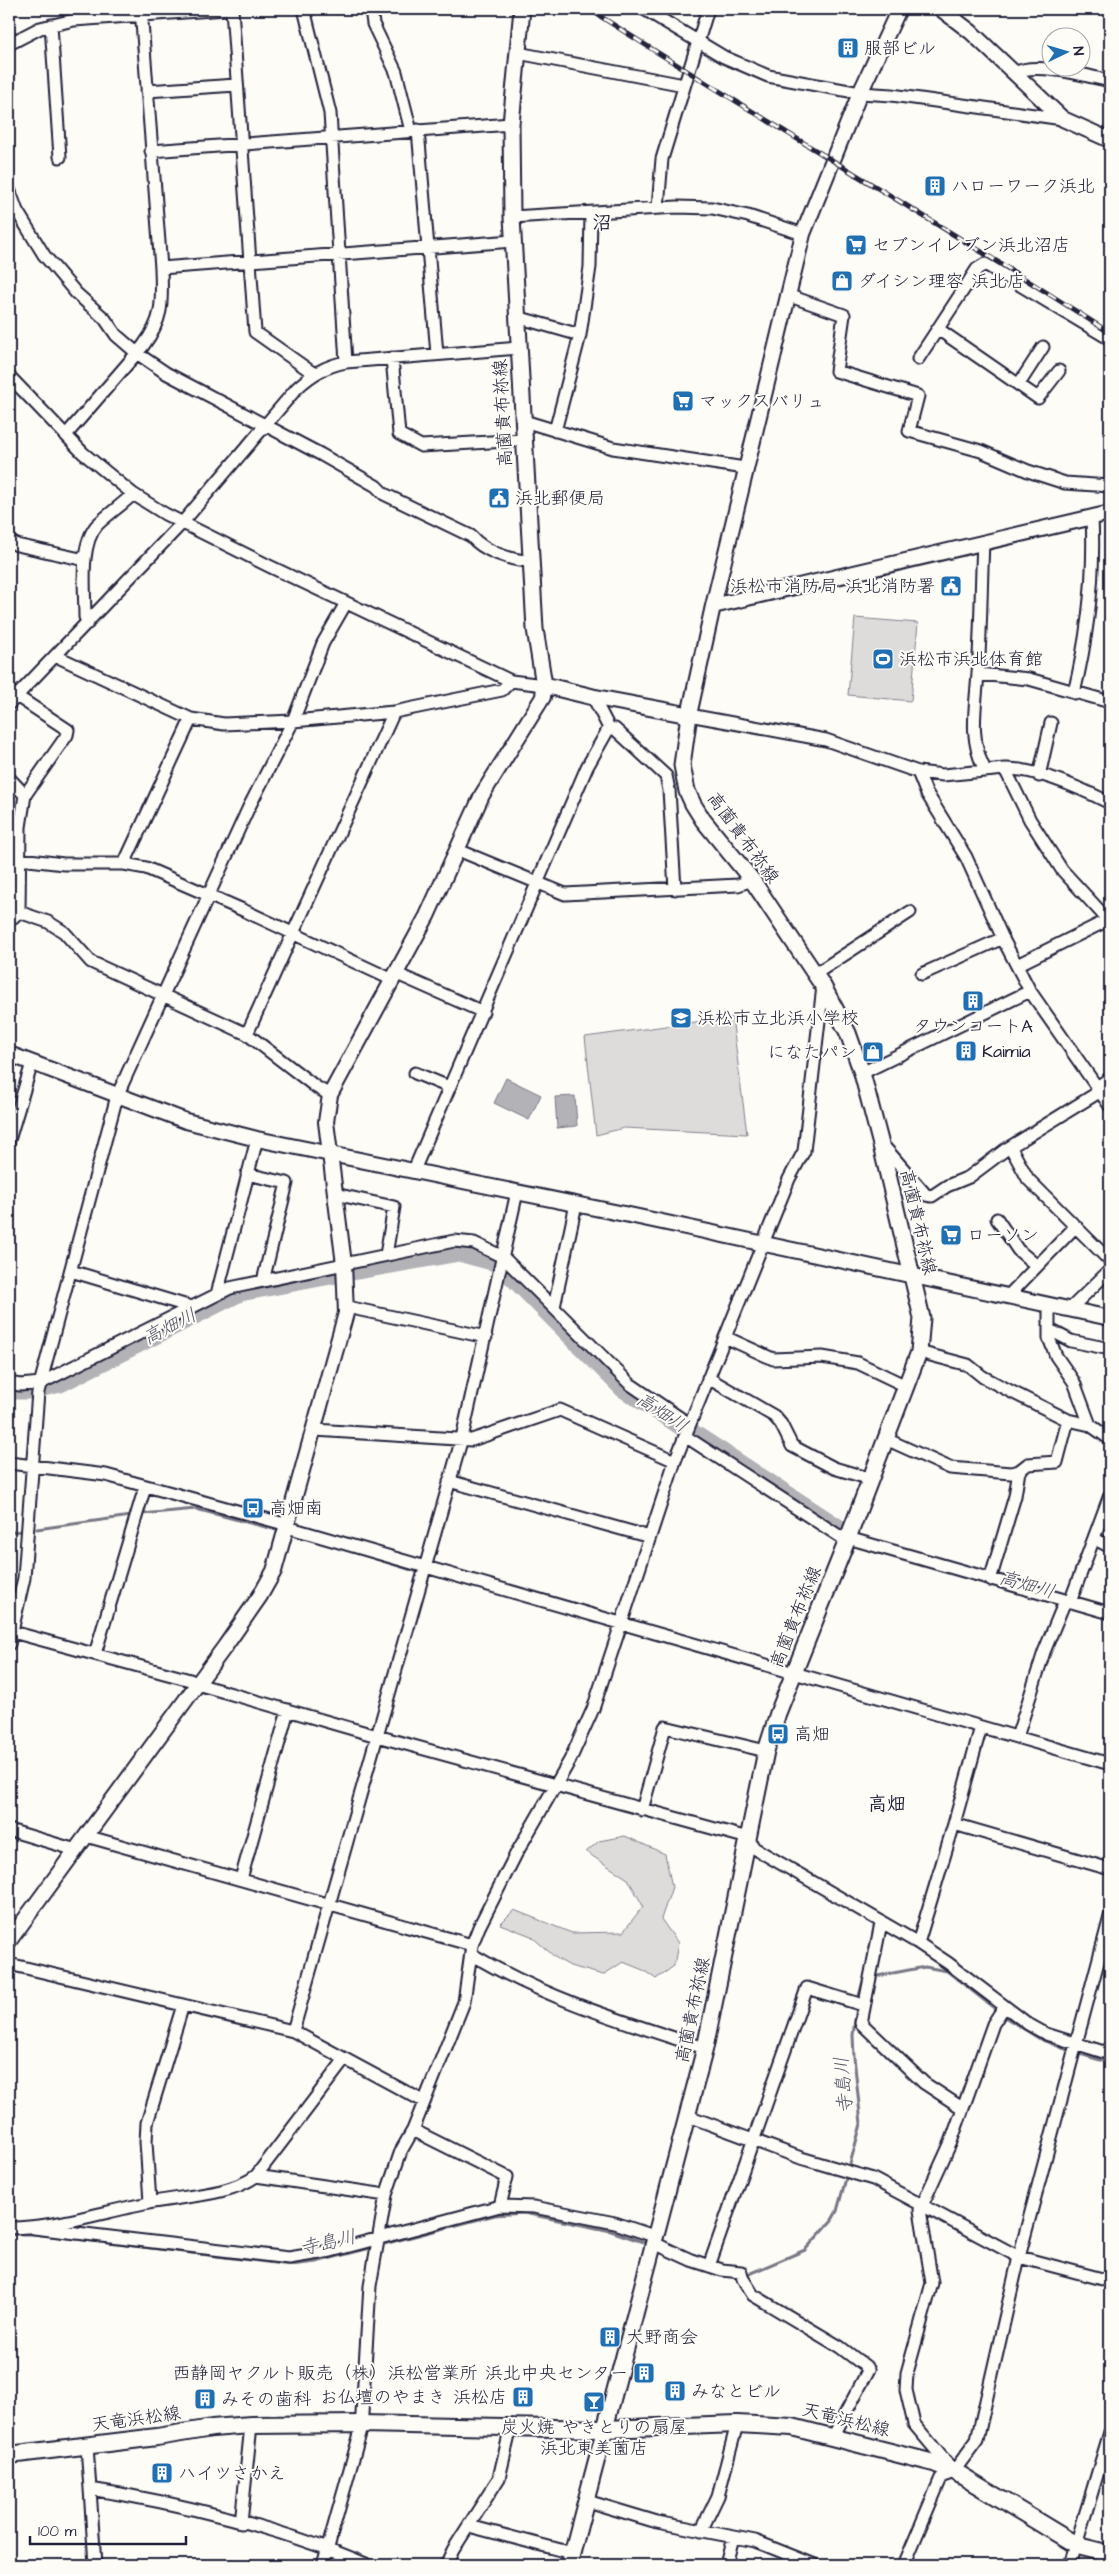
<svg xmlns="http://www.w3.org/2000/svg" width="1119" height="2574" viewBox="0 0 1119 2574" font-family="'Architects Daughter','Klee One',sans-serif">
<rect width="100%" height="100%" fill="#fdfcf7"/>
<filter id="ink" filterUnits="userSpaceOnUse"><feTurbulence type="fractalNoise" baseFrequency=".02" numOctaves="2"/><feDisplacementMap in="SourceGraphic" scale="10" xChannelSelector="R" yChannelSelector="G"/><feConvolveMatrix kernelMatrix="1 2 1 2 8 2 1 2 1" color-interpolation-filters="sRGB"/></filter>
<g filter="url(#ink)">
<!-- green -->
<path fill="#dddcdb" stroke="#807f8b" d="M855,618L918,623L911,701L848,695Z
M732,1017L747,1134L624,1128L596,1135L585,1037Z
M625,1836L665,1854L672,1887L661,1919L678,1943L674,1966L656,1979L643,1970L623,1962L603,1975L570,1966L556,1958L531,1936L500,1924L514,1910L572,1933L623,1932L643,1906L628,1879L586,1852L599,1841Z"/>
<!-- water -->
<path fill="#b2b2b7" stroke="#787885" d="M506,1078L541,1095L529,1120L494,1103Z
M575,1096L577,1126L557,1128L555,1097Z"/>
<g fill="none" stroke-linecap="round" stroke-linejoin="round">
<!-- stream -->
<path stroke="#787885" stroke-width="3" d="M142,1514L196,1509L281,1531
M37,1529L131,1516
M9,1532L23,1531
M354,1552L418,1572
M872,1977L925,1967L947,1971L1008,2019L1040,2039L1068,2050
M858,2000L863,1981L866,1979
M1080,2054L1110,2063
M9,2234H35L291,2265L316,2262L374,2247
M380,2245L495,2215L524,2213L611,2231L646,2243
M744,2276L805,2250L832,2220L837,2211L861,2124L854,2057L853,2035L857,2006"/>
<!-- river -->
<path stroke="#b2b2b7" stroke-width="19" d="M352,1271L459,1252L496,1262
M508,1272L623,1388L838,1528
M9,1390H30L60,1383L240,1292L336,1274"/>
<!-- minor casing -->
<g stroke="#22223b" stroke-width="15">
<path id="minor" d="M232,9L255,332L313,373
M304,9L330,113L346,362
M371,9L373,24L396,72L411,131
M644,9L724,57L768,76L860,93L892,95L1063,119
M51,25L60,157
M9,44L40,28L74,20L226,9
M518,53L684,85
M1015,73C1034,61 1088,76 1110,81
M147,91L236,85
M418,130L437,354
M151,151L511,124
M9,189L17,211L44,255L76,293L105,319L116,335L138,354L166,373L320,454L376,486L384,494L471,536C483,551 512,561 531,561
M658,208L662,159L708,9
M512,217L677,207L712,208L748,216L803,234
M161,268L513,241
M787,295L844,315L836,371L918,396L909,431L981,451L1028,471L1065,483L1110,486
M517,317L580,335
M938,329L1038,398L1059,371
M392,358L399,434L421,446L523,440
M918,359L977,269L985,264L1110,339
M9,376L83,453L133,494L165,514L269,566L511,681L544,685
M1019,384L1043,347
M524,421L613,448L745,468
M555,431L580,335L590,267L591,213
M66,435L143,346C164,318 162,302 161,268L141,9
M9,541L17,545L85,560
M983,542C981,586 981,629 978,673C976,707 968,738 985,770
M88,623L85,617C85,591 79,545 97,525C108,514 122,505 133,494
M56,656L191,719L224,724L293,721L394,712L502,690L511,681
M978,674L1029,679L1110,702
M9,691L68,730L67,735L25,795L20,827L19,912L48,922L64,932L91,962L247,1034L316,1087L330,1095
M1074,693C1088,635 1095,577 1092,517
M593,697L609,728L615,729L666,776L669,790L675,889
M9,704L183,522L297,388C312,374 326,366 346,362L519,348
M689,715L826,740L918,772L943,775L1005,769L1030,820L1062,870L1110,922
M1005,769C1037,768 1082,789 1110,803
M918,772L926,792L966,857L1004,941L1030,991L1110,1106
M1039,776L1051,723
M9,778L25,795
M458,850L565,894L738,885L752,880
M9,861L20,859L64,864H124L146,868L243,910L393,980
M124,864L191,719
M9,921L19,912
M1017,965L1110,919
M397,974L483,1012
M815,974L910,912
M922,974L1003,938
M247,1034L394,712
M415,1073L449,1087
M862,1073L1030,991
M1096,1088L1110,1078
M9,1140L32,1063
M881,1143L926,1195L932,1196L947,1186L969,1177L1005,1150L1099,1092
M1011,1148L1028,1179L1110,1261
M414,1170L587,767L609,728
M247,1174L287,1183L263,1281
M335,1194L394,1207L386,1255
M997,1219L1018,1250L1037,1266
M71,1271L191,1307
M217,1294L257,1139
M1008,1296L1076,1226
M1049,1305V1338L1056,1356L1074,1382L1090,1425
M347,1307L486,1337
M554,1307L576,1204
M1070,1309L1110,1270
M1050,1330L1071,1341L1110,1349
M725,1337L773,1359L822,1357L858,1363L906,1386
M919,1352L968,1365L983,1377L1012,1392L1068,1420L1090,1425L1110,1439
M708,1378L774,1416L781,1424L792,1446L834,1468L871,1479
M9,1383L20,1385L41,1383L230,1288L454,1241L474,1243L503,1257L630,1384L689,1424
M315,1430L472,1440L560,1410L675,1461
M685,1436L847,1541
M886,1439L950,1468L1011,1473L1019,1471L1015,1496L990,1580
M9,1463L106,1475L288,1525
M1019,1471L1028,1464L1057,1462L1068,1420
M449,1481L650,1537
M287,1527L1110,1764
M848,1538L1110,1613
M1095,1539L1110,1547
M1070,1602L1110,1495
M9,1631L190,1680L197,1684L377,1736L748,1838L754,1848L918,1943L948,1963L1028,2024L1046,2034L1110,2054
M9,1644L24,1578L38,1392L117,1096L248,809L293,721L323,643L346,603
M95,1654L145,1487
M1017,1737L1044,1652L1065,1601
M642,1810L665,1727L766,1751
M954,1824L981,1727
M9,1830L76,1850
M86,1836L472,1945
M241,1879L288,1710
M881,1923L861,2023L924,2083L962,2108
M918,1943L954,1824L1110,1869
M471,1954C544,1998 624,2022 705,2048
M9,1964L293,2031L423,2101
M293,2031L462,1438L517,1192
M688,2116L801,2158L873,2179L1019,2257L1110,2281
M413,2130L507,2177L500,2206
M256,2176L386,2195
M150,2202L146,2142L147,2123L183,2005
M9,2228C56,2228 102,2212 149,2203C181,2196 229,2196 256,2176L345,2059
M34,2228L289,2258L331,2251L500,2206L534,2207L615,2223L657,2237
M656,2244L691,2260L722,2270L741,2272L743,2279L753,2295L840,2347L869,2369L833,2437
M709,2266L807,1988L863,2005
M87,2446L90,2489C181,2503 284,2529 368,2565
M951,2468L914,2424L906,2390L907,2373L932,2283L920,2210L951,2142L993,2024L1004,2007
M90,2489L95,2565
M587,2501L657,2522L755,2541L815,2565
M241,2523L251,2425
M469,2526L572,2553
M701,2531L718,2496L737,2424
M323,2565L361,2430L370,2286L386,2195L401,2151L413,2130L464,2002L472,1945L479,1927L516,1854L570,1760L593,1709L675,1461L789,1179L804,1151L823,986
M446,2565L453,2550L499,2478L511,2427
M726,2565L733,2537
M904,2565L941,2478L954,2471L977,2440L1019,2257L1110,1917
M1070,2565L1110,2432"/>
</g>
<!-- tertiary casing -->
<g stroke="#22223b" stroke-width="18">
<path id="tertiary" d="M941,9L971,32L1063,119L1110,140
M713,606L803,234L860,93L899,9
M689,715L713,606L1110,513
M9,1054L186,1121L257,1139L634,1216L1110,1318
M9,1941L226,1645L260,1596L274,1571L346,1313L344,1264L326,1122L330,1095L427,916L482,795L543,697L544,685"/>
</g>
<!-- secondary casing -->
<g stroke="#22223b" stroke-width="19">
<path id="secondary" d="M522,9L511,124L512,217L535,629L544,685L593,697L689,715L682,765L687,791L693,804L703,820L752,880L823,986L848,1033L862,1073L880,1141L922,1318L919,1352L848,1538L778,1713L766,1751L705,2048L569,2565"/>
</g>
<!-- primary casing -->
<g stroke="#22223b" stroke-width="20">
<path id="primary" d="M9,2455L157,2437L212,2428L251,2425L361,2424L605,2429L737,2424L792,2427L934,2463L954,2471L1078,2546L1110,2554"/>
</g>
<!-- minor -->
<use href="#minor" stroke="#fdfcf7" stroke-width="11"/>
<!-- tertiary -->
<use href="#tertiary" stroke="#fdfcf7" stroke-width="14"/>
<!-- secondary -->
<use href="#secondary" stroke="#fdfcf7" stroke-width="15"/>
<!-- primary -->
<use href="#primary" stroke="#fdfcf7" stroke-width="16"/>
<!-- rail casing -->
<g stroke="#22223b" stroke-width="5">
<path id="rail" d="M589,9C761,120 939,222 1110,333"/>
</g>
<!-- rail -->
<use href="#rail" stroke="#fdfcf7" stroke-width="3" stroke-dasharray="9" stroke-linecap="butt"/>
</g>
</g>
<!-- icons -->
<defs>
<g id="building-square" transform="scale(1.125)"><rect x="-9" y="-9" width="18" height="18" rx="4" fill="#1f6fb2" stroke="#fdfcf7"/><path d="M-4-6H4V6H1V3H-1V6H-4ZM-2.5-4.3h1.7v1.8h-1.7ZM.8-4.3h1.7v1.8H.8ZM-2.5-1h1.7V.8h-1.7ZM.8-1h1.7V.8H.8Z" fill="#fff"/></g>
<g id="supermarket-square" transform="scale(1.125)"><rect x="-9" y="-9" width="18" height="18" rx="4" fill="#1f6fb2" stroke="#fdfcf7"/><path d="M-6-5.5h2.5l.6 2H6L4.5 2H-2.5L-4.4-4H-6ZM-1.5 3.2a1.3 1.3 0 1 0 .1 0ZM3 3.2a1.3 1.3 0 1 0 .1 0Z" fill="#fff"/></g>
<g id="shop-square" transform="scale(1.125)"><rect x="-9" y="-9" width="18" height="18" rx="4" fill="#1f6fb2" stroke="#fdfcf7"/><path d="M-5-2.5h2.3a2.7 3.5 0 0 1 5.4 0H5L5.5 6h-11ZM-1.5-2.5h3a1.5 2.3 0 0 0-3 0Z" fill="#fff"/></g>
<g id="civic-square" transform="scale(1.125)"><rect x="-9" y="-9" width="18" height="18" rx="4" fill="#1f6fb2" stroke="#fdfcf7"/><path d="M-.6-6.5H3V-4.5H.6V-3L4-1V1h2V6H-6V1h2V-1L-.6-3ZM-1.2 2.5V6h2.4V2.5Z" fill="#fff"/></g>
<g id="stadium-square" transform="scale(1.125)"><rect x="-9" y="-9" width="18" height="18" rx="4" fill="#1f6fb2" stroke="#fdfcf7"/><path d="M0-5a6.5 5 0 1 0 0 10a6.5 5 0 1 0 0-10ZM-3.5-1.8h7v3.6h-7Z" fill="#fff"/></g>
<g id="school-square" transform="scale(1.125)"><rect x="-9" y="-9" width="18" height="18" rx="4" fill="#1f6fb2" stroke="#fdfcf7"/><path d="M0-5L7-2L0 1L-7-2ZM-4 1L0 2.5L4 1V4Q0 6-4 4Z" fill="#fff"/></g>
<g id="bus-square" transform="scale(1.125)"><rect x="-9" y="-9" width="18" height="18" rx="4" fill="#1f6fb2" stroke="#fdfcf7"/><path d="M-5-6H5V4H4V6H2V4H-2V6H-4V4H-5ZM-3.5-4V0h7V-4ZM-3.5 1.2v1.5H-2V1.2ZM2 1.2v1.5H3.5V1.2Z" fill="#fff"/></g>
<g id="bar-square" transform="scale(1.125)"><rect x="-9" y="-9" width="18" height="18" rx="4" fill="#1f6fb2" stroke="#fdfcf7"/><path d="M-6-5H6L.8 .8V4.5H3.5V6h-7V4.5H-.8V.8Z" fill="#fff"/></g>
</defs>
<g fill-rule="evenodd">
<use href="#building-square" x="848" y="48"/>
<use href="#building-square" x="935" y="186"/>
<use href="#supermarket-square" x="856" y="245"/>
<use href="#shop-square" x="842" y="281"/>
<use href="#supermarket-square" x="683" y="401"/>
<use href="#civic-square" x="499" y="498"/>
<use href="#civic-square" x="951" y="586"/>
<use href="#stadium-square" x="883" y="659"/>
<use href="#building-square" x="973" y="1001"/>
<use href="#school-square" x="681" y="1018"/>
<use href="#building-square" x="966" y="1051"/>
<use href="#shop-square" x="873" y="1052"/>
<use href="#supermarket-square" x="951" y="1235"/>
<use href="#bus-square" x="253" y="1508"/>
<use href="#bus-square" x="778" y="1734"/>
<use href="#building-square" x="610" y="2337"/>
<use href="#building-square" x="644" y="2373"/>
<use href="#building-square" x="675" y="2391"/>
<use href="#building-square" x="523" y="2397"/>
<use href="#building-square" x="205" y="2399"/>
<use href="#bar-square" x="594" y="2402"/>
<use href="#building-square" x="162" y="2473"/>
</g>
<g text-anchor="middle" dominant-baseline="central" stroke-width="4" stroke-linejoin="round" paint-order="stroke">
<!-- poi labels -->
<g font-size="18" fill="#22223b" stroke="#fdfcf7" text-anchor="start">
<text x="864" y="48">服部ビル</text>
<text x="951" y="186">ハローワーク浜北</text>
<text x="872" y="245">セブンイレブン浜北沼店</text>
<text x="858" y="281">ダイシン理容 浜北店</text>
<text x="699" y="401">マックスバリュ</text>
<text x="515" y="498">浜北郵便局</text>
<text x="935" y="586" text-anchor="end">浜松市消防局 浜北消防署</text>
<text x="899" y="659">浜松市浜北体育館</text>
<text x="697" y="1018">浜松市立北浜小学校</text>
<text x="973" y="1026" text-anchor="middle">タウンコートA</text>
<text x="982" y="1051">Kaimia</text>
<text x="857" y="1052" text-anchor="end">になたパン</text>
<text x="967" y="1235">ローソン</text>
<text x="269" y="1508">高畑南</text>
<text x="794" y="1734">高畑</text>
<text x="626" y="2337">大野商会</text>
<text x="628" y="2373" text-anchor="end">西静岡ヤクルト販売（株）浜松営業所 浜北中央センター</text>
<text x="691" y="2391">みなとビル</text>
<text x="507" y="2397" text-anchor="end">お仏壇のやまき 浜松店</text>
<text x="221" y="2399">みその歯科</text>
<text x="594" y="2427" text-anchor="middle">炭火焼 やきとりの扇屋<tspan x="594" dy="21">浜北東美薗店</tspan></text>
<text x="178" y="2473">ハイツさかえ</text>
</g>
<!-- street labels -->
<g font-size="18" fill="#22223b" stroke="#fdfcf7">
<text transform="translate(503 413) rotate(-93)">高薗貴布祢線</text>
<text transform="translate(743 838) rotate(54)">高薗貴布祢線</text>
<text transform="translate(918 1222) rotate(77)">高薗貴布祢線</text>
<text transform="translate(796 1617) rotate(-68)">高薗貴布祢線</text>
<text transform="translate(693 2010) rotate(-78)">高薗貴布祢線</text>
<text transform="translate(136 2419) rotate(-8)">天竜浜松線</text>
<text transform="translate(846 2420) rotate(14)">天竜浜松線</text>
</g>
<!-- neighbourhood labels -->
<g font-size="19" font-weight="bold" fill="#22223b" stroke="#fdfcf7">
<text x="602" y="223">沼</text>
<text x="887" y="1804">高畑</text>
</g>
<!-- water labels -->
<g font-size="19" font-style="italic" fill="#545466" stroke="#fdfcf7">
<text transform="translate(170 1327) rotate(-27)">高畑川</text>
<text transform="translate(662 1413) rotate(33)">高畑川</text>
<text transform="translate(1027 1585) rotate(16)">高畑川</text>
<text transform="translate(844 2085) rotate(-95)">寺島川</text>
<text transform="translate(328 2243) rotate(-13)">寺島川</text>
</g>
</g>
<!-- margin -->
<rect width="1119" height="2574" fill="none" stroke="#fdfcf7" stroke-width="30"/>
<rect x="15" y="15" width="1089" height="2544" fill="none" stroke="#22223b" stroke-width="2" filter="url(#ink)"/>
<!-- north arrow -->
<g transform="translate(1066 52) rotate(85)"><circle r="24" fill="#fdfcf7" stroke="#a5a5ac"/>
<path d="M0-4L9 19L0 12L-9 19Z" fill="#1f6fb2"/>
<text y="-8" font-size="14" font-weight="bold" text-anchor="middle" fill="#22223b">N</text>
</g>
<!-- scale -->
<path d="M30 2536v8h156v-8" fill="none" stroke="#22223b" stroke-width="2.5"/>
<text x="38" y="2536" font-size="15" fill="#22223b" stroke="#fdfcf7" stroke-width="4" paint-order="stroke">100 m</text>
</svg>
